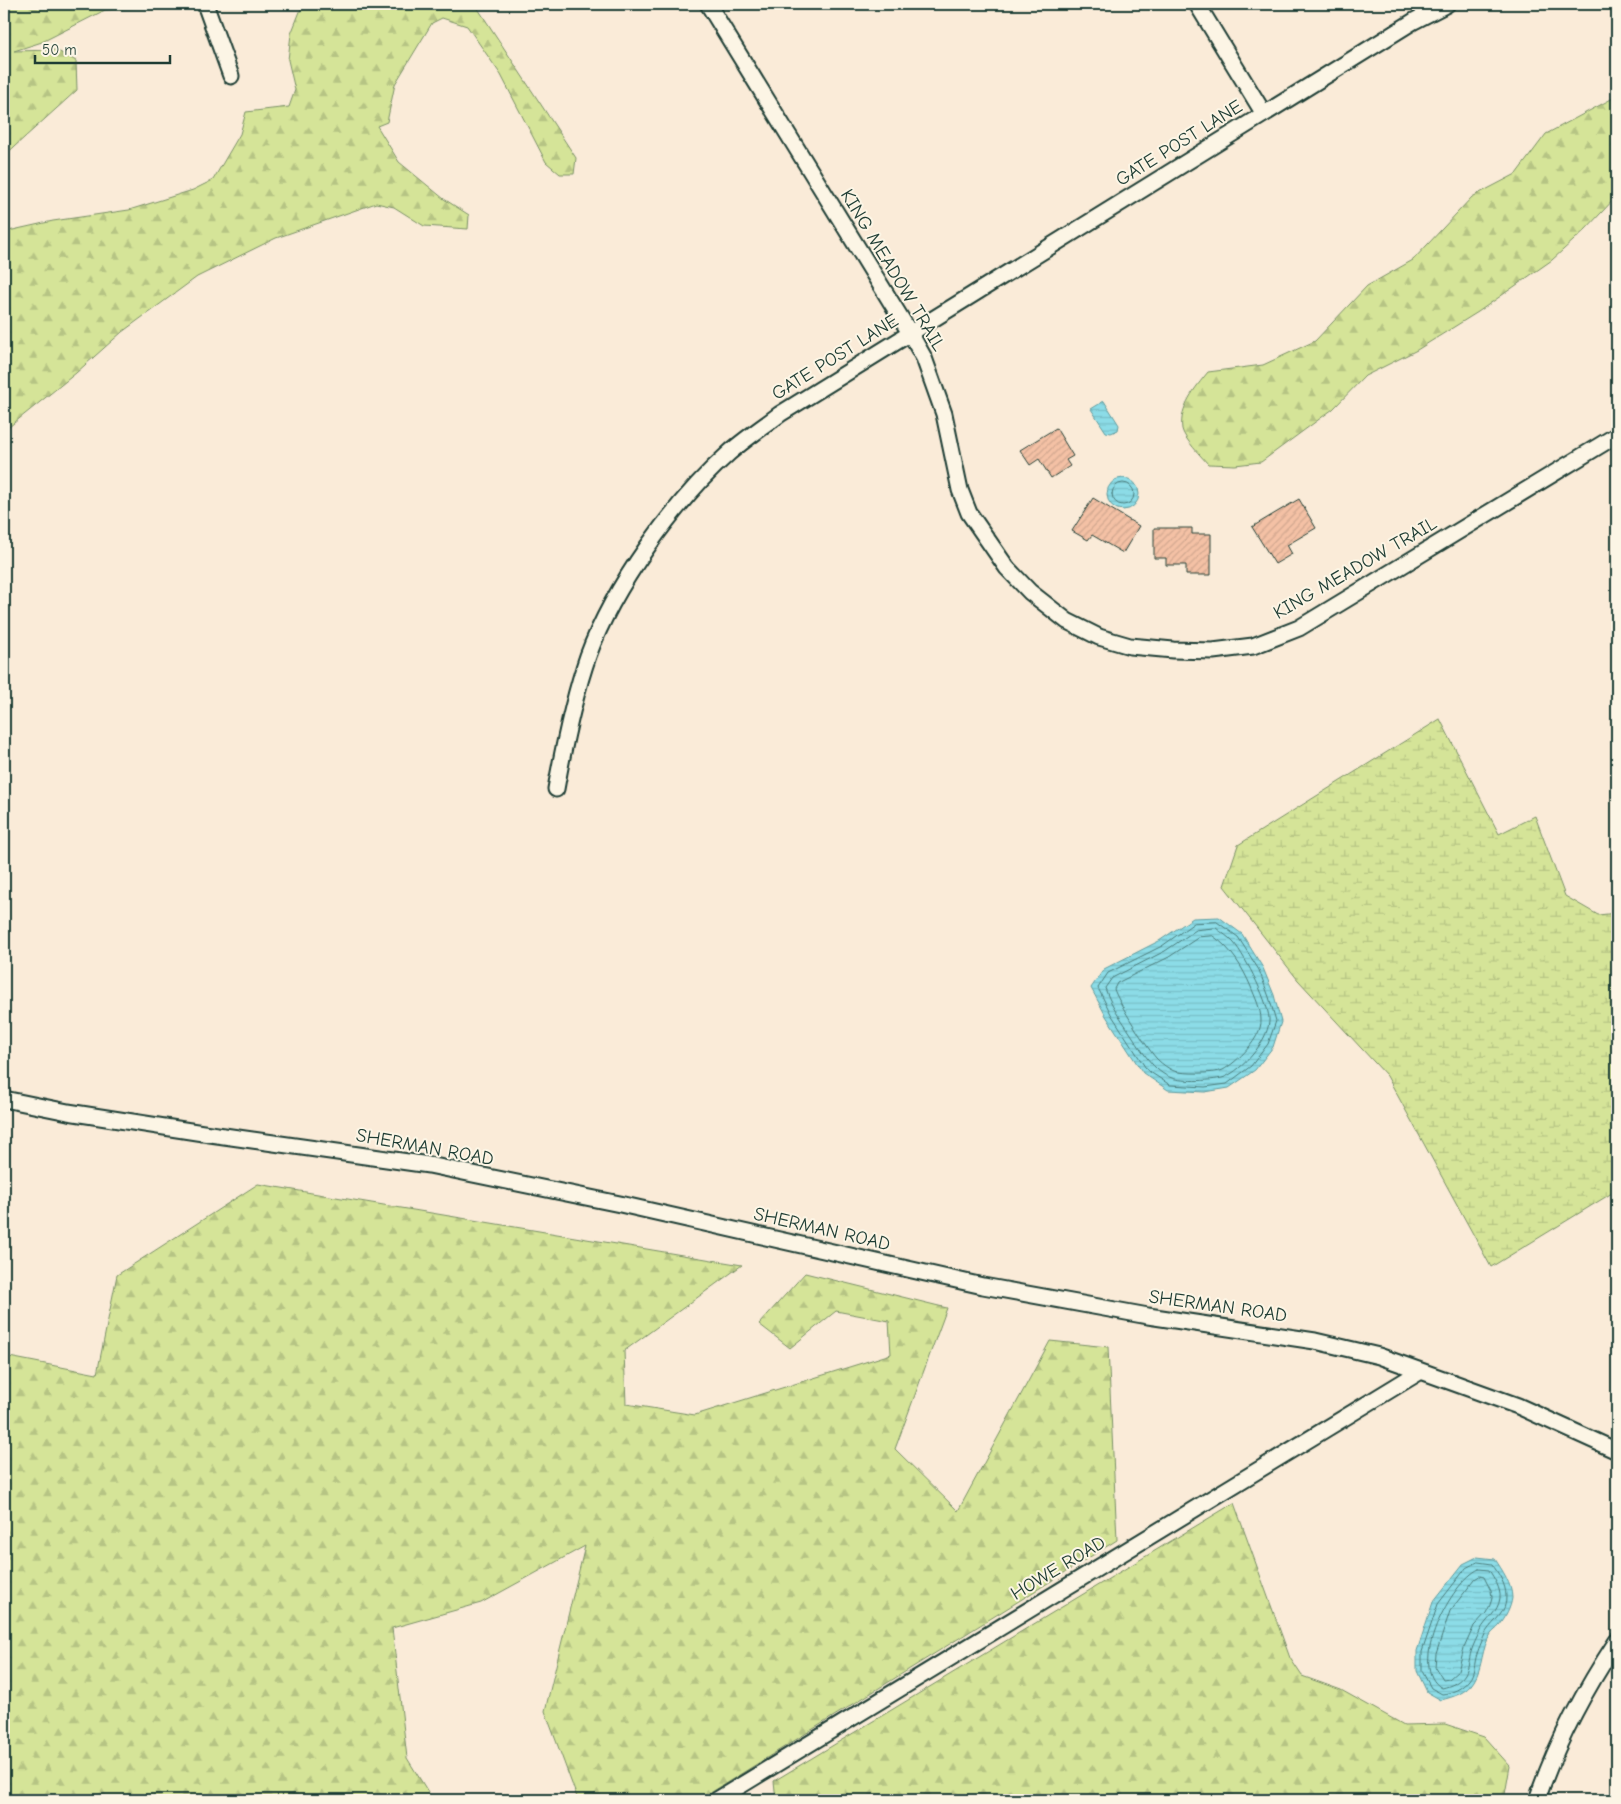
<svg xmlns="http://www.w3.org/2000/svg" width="1621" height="1804" viewBox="0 0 1621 1804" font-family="'Comic Neue',sans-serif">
<defs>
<pattern id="forest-firs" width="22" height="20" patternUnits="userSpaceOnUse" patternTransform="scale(1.25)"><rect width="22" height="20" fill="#d5e498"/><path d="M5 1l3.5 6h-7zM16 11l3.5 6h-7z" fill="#b6c484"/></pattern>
<pattern id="wetland-marsh" width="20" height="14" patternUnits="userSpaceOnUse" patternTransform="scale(1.25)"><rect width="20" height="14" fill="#d5e498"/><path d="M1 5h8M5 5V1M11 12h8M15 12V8" fill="none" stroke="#b6c484"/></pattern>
<pattern id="water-rules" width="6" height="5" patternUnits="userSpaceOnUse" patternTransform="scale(1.25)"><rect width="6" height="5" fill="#8cdce7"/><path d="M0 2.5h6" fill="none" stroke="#78bec7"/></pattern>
<pattern id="building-hatch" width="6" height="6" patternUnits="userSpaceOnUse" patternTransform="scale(1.25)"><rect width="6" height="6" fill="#f4c1a5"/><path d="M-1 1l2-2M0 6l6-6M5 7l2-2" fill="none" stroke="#d1a78f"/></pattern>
</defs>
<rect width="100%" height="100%" fill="#faebd8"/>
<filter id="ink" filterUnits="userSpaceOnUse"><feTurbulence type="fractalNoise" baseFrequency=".02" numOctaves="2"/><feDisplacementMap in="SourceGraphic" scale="10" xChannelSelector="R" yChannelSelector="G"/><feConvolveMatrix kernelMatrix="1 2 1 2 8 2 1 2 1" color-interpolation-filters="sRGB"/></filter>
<g filter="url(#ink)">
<!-- forest -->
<path fill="url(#forest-firs)" stroke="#7a9066" d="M4,4H166L165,6L105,10L42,42L14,51L56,50L76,61L77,90L4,156Z
M303,4H475L576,158L574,174H560L546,162L501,75L467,26L442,18L432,23L395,84L387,122L377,126L399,162L444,199L469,215L468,229L424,226L394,207L376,203L276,238L197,277L122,332L76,373L4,431V232L53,221L129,210L193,190L213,180L240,134L246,112L289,107L295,90L288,60L291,34Z
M1617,96V196L1585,230L1552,260L1478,312L1417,350L1365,376L1333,409L1261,462L1235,465L1208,464C1202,457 1184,439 1182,429C1179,407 1195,388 1208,372L1263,365L1315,341L1367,286L1413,260L1472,197L1516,174L1546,134Z
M258,1184L742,1265L624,1351L626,1404L695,1415L891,1354L889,1321L836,1311L790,1348L759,1324L805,1273L947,1308L895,1449L958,1511L1050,1341L1108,1347L1117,1540L699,1800H578L545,1711L585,1546L481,1603L392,1628L407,1758L433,1800H4V1356L97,1374L117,1275Z
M1234,1503L1290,1658L1302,1676L1341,1690L1404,1725L1445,1724L1484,1737L1510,1766L1504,1800H776L774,1781Z"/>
<!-- wetland -->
<path fill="url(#wetland-marsh)" stroke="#7a9066" d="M1440,719L1499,834L1535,816L1565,896L1598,915L1617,913V1190L1491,1267L1387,1076L1298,980L1224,886L1238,845Z"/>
<!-- water -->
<path fill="url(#water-rules)" stroke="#609c9f" d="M1104,401L1119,425L1118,430L1111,433L1106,432L1091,409Z
M1107 494a16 16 0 1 1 32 0a16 16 0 1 1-32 0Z
M1219,917L1242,934L1263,968L1274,995L1281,1022L1273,1047L1255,1070L1229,1088L1205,1092L1168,1090L1143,1073L1106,1016L1091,988L1104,969L1159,941L1193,918Z
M1477,1557L1495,1559C1502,1570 1512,1584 1512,1598C1511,1607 1505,1619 1499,1626C1497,1629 1493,1631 1491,1634C1481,1648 1483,1667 1474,1681C1467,1693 1453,1697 1441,1700L1427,1692L1417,1671V1651L1433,1602L1463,1564Z"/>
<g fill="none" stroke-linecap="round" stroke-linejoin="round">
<!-- shore -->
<path stroke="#4b7d7c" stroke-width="1" d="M1112 494a11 11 0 1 1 22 0a11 11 0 1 1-22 0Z
M1217,922L1238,937L1259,970L1269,997L1276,1021L1268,1044L1251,1066L1227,1084L1205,1087L1170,1085L1147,1070L1111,1014L1098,988L1108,973L1162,946L1194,923Z
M1216,928C1222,933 1229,937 1234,943C1245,956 1271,1006 1269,1022C1267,1042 1243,1069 1225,1077C1216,1081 1181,1082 1172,1078C1153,1072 1142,1050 1131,1034C1122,1020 1110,1004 1105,988L1112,978L1165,951L1196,930Z
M1213,936C1231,948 1243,968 1251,987C1255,997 1261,1009 1261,1020C1262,1038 1237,1062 1223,1070C1214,1074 1183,1074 1174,1071C1169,1069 1162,1064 1158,1060C1149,1052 1117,1000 1114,989L1117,983L1169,957L1199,937Z
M1478,1562L1492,1564C1498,1573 1506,1584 1506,1596C1507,1613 1494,1620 1486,1632C1483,1639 1479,1647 1477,1654C1474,1663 1475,1673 1469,1680C1462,1689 1452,1693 1442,1694L1431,1688L1422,1671V1652L1438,1604L1466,1568Z
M1479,1569L1489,1570C1494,1578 1501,1589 1500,1598C1498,1613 1486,1619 1480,1631C1477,1638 1473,1645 1471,1652C1469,1659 1469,1667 1465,1674C1460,1682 1451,1686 1442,1688C1406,1668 1451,1581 1479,1569Z
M1480,1576L1484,1577L1491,1591L1492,1597L1490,1605L1486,1613L1474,1626L1464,1648L1458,1671L1449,1679L1443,1680L1435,1667L1436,1654L1450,1611L1475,1579Z"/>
</g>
<!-- building -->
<path fill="url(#building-hatch)" stroke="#1f3d34" d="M1056,428L1073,456L1066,460L1070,466L1051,478L1039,459L1030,465L1020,450Z
M1093,498L1139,526L1123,553L1092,535L1088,540L1072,531Z
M1299,499L1316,528L1287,545L1292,554L1275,564L1252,527Z
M1154,528H1192V534H1211V575H1186V565H1166V558H1154Z"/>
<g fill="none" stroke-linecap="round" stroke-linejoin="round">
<!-- street casing -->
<g stroke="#1f3d34" stroke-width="19">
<path id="street" d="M205,4L231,76
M708,4L910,333L924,358L944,414L960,490L969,513L1007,568L1030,592L1067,621L1099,637L1130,646L1173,650L1213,651L1253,646L1299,628L1617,435
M1197,4L1264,114
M556,789C564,744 573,699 588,656C613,587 674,502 729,453C745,439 763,427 780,414L1414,21L1447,4
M4,1099L68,1112L203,1133L429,1165L620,1204L983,1286L1148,1316L1315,1341L1379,1356L1421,1371L1518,1406L1617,1451
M717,1800L1421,1371
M1537,1800C1556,1743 1584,1691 1617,1641"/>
</g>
<!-- street -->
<use href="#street" stroke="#fcf5e5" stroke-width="15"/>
</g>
</g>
<g text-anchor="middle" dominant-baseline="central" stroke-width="4" stroke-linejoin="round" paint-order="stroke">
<!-- street labels -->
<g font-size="19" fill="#1f3d34" stroke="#fcf5e5">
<text transform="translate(1179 143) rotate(-32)">GATE POST LANE</text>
<text transform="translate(893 270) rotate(59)">KING MEADOW TRAIL</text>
<text transform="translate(835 357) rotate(-32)">GATE POST LANE</text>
<text transform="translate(1355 568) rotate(-30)">KING MEADOW TRAIL</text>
<text transform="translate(425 1147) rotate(10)">SHERMAN ROAD</text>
<text transform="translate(822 1229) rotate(13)">SHERMAN ROAD</text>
<text transform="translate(1218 1306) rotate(8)">SHERMAN ROAD</text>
<text transform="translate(1058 1568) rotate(-31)">HOWE ROAD</text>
</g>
</g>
<!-- margin -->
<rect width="1621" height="1804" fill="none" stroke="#fcf5e5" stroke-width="20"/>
<rect x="10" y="10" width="1601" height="1784" fill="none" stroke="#1f3d34" stroke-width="2" filter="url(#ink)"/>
<!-- scale -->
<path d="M35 55v8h135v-8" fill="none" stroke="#1f3d34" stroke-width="2.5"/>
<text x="42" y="55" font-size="15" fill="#1f3d34" stroke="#fcf5e5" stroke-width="4" paint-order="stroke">50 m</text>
</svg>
